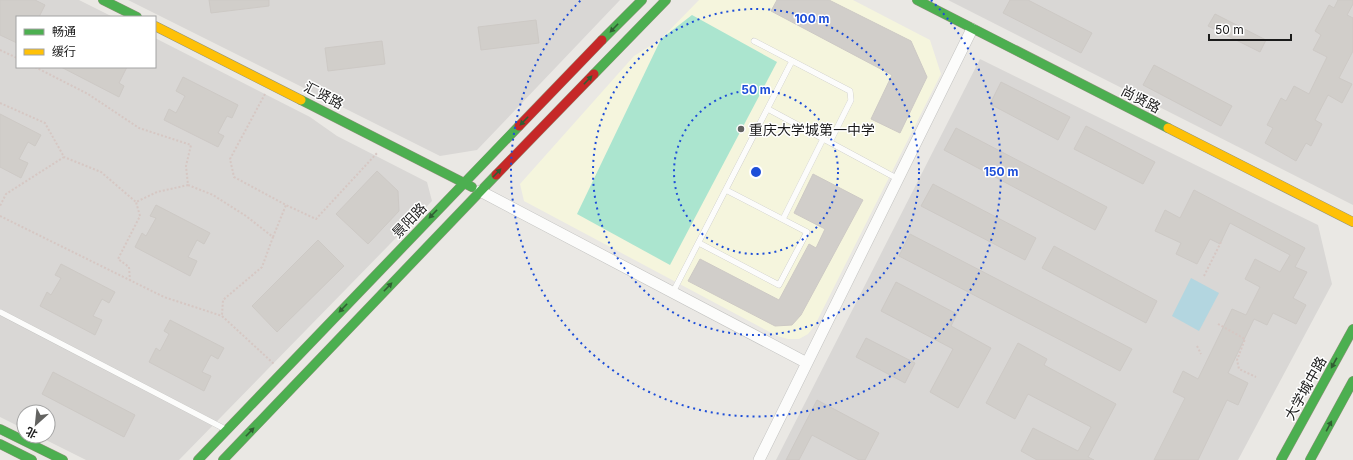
<svg xmlns="http://www.w3.org/2000/svg" width="1353" height="460" viewBox="0 0 1353 460" font-family="Inter,'Noto Sans SC',sans-serif">
<rect width="100%" height="100%" fill="#eae8e4"/>
<!-- residential -->
<path fill="#d9d7d5" d="M0,0H79L113,17H17V67H155V38L310,117L337,136L427,182L432,201L179,460H86L38,436H48V412H24V429L0,417Z
M128,0H620L477,150L440,156Z
M948,0H1353V205Z
M980,59L1318,225L1332,284L1238,460H776Z"/>
<!-- education -->
<path fill="#f5f5dd" d="M699,0H853L930,40L941,74L815,325L808,334L799,339H788L777,336L524,201L520,184L634,56L661,39Z"/>
<!-- pitch -->
<path fill="#abe5cf" d="M692,15L777,62L670,265L577,214L661,39Z"/>
<!-- water -->
<path fill="#b3d6e0" d="M1191,278L1219,293L1199,331L1172,316Z"/>
<!-- building -->
<path fill="#d1ceca" stroke="#cdc9c5" d="M0,0H35L45,5L39,17H17V43L0,35Z
M209,0H269V6L211,13Z
M777,0H829L911,41L927,77L900,133L871,119L892,75L771,11Z
M1010,0H1028L1092,33L1081,53L1003,13Z
M1338,0H1353V4L1347,15L1353,18V51L1339,78L1352,84L1342,103L1328,95L1315,120L1322,124L1311,146L1306,143L1296,161L1265,143L1273,128L1267,125L1281,98L1286,101L1294,86L1309,94L1327,57L1313,50L1321,35L1315,31L1329,5L1334,8Z
M1215,14L1266,40L1260,52L1208,26Z
M536,20L539,43L481,50L478,27Z
M382,41L385,64L328,71L325,48Z
M1154,65L1232,106L1221,126L1143,85Z
M61,67H127L119,83L124,86L119,97Z
M183,77L238,105L232,118L227,116L218,133L224,136L218,147L164,120L169,109L176,113L185,96L176,91Z
M1001,82L1070,117L1058,140L990,104Z
M0,114L41,135L35,146L28,142L19,159L28,163L21,178L0,167Z
M1086,126L1155,162L1143,184L1074,149Z
M956,128L1107,207L1095,230L944,150Z
M377,171L398,191L399,211L368,244L336,214Z
M813,174L863,200L801,315L792,325L775,326L688,281L700,259L779,300L809,244L816,248L825,229L794,213Z
M933,184L1036,238L1025,260L921,206Z
M1194,190L1305,248L1295,267L1307,272L1293,298L1306,305L1296,324L1273,313L1267,325L1254,319L1228,373L1248,383L1238,405L1227,400L1198,460H1154L1185,398L1173,392L1183,371L1198,379L1232,309L1246,315L1260,287L1245,279L1255,259L1280,272L1290,255L1230,223L1220,244L1210,239L1197,264L1176,254L1181,243L1155,231L1165,210L1180,218Z
M156,205L210,233L204,244L197,240L188,257L197,261L190,276L135,247L142,233L146,236L156,218L150,216Z
M910,234L1132,349L1120,371L899,256Z
M318,240L344,266L277,332L252,306Z
M1054,246L1157,301L1146,323L1042,268Z
M61,264L115,292L109,303L102,299L93,316L102,320L95,335L40,306L47,292L51,295L61,278L55,275Z
M896,282L957,314L951,326L991,348L958,408L930,392L953,349L881,311Z
M170,320L224,348L218,359L211,355L202,372L211,376L204,391L149,362L156,348L160,351L169,334L164,331Z
M866,338L915,363L905,383L856,357Z
M1018,343L1047,359L1044,365L1116,404L1088,457L1094,460H1037L1021,451L1033,428L1078,451L1091,427L1028,394L1015,419L986,403Z
M53,372L135,415L124,437L42,394Z
M817,400L879,433L865,460H859L812,435L799,460H786Z"/>
<g fill="none" stroke-linecap="round" stroke-linejoin="round">
<!-- lane casing -->
<g stroke="#c2c2c0" stroke-width="6">
<path id="lane" d="M754,41L850,91L851,100L830,142
M768,109L898,179
M783,219L823,139
M699,243L779,285L807,232L726,190
M673,292L792,61
M0,312L225,429"/>
</g>
<!-- street casing -->
<g stroke="#c2c2c0" stroke-width="12">
<path id="street" d="M480,191L807,363
M759,460L972,29"/>
</g>
<!-- fast casing -->
<g stroke="#91937c" stroke-width="10">
<path id="fast" d="M103,0L137,17
M917,0L1168,128
M602,40L642,0
M594,74L666,0
M301,100L472,187
M0,429L63,460
M0,444L32,460
M198,460L519,126
M223,460L496,175
M1281,460L1353,329
M1310,460L1353,381"/>
</g>
<!-- slow casing -->
<g stroke="#91937c" stroke-width="10">
<path id="slow" d="M155,26L301,100
M1168,128L1353,222"/>
</g>
<!-- jam casing -->
<g stroke="#91937c" stroke-width="10">
<path id="jam" d="M519,126L602,40
M496,175L594,74"/>
</g>
<!-- path -->
<path stroke="#d6c7c3" stroke-width="2" stroke-dasharray="2 2" stroke-linecap="butt" d="M0,50L17,58
M35,67L88,94L139,128L191,145L186,166L188,185L157,192L136,202L101,172L64,157
M265,94L230,159L234,177L286,205L316,219L378,152
M0,103L45,123L64,157L6,194L0,206
M188,185L213,195L246,216L273,237L262,267L223,300L222,315
M0,216L164,297L222,316L274,364
M273,237L286,205
M1204,276L1222,240
M130,281L129,267L118,259L140,216L136,202
M1218,324L1245,339L1237,360L1239,369L1256,377
M1197,346L1201,354"/>
<!-- lane -->
<use href="#lane" stroke="#fcfcfb" stroke-width="5.5"/>
<!-- street -->
<use href="#street" stroke="#fcfcfb" stroke-width="11"/>
<!-- fast -->
<use href="#fast" stroke="#4caf50" stroke-width="9"/>
<!-- slow -->
<use href="#slow" stroke="#ffc107" stroke-width="9"/>
<!-- jam -->
<use href="#jam" stroke="#c62828" stroke-width="9"/>
</g>
<!-- one-way arrows -->
<defs><path id="oneway-solid" d="M-6-.8H1V-3.2L6.5 0L1 3.2V.8H-6Z"/></defs>
<g fill="#315e33">
<use href="#oneway-solid" transform="translate(614 28) rotate(134)"/>
<use href="#oneway-solid" transform="translate(588 80) rotate(-46)"/>
<use href="#oneway-solid" transform="translate(524 121) rotate(134)"/>
<use href="#oneway-solid" transform="translate(497 173) rotate(-46)"/>
<use href="#oneway-solid" transform="translate(433 214) rotate(134)"/>
<use href="#oneway-solid" transform="translate(388 287) rotate(-46)"/>
<use href="#oneway-solid" transform="translate(343 308) rotate(134)"/>
<use href="#oneway-solid" transform="translate(1334 363) rotate(119)"/>
<use href="#oneway-solid" transform="translate(1329 426) rotate(-62)"/>
<use href="#oneway-solid" transform="translate(250 432) rotate(-46)"/>
</g>
<!-- distance rings -->
<g fill="none" stroke="#1d4ed8" stroke-width="2" stroke-dasharray="2 4">
<circle cx="756" cy="172" r="82"/>
<circle cx="756" cy="172" r="163"/>
<path d="M931 0A245 245 0 1 1 581 0"/>
</g>
<!-- markers -->
<circle fill="#636361" stroke="#fff" stroke-width="1.5" cx="741" cy="129" r="4"/>
<g text-anchor="middle" dominant-baseline="central" stroke-width="3" stroke-linejoin="round" paint-order="stroke">
<!-- street labels -->
<g font-size="14" fill="#1b1b1b" stroke="#fff">
<text transform="translate(324 95) rotate(27)">汇贤路</text>
<text transform="translate(1141 99) rotate(27)">尚贤路</text>
<text transform="translate(409 220) rotate(-46)">景阳路</text>
<text transform="translate(1305 388) rotate(-61)">大学城中路</text>
</g>
<!-- poi labels -->
<g font-size="14" fill="#1b1b1b" stroke="#fff" text-anchor="start">
<text x="749" y="129">重庆大学城第一中学</text>
</g>
</g>
<circle cx="756" cy="172" r="6" fill="#1d4ed8" stroke="#fff" stroke-width="2"/>
<g font-size="12" text-anchor="middle" font-weight="bold" fill="#1d4ed8" stroke="#fff" stroke-width="3" stroke-linejoin="round" paint-order="stroke">
<text x="812" y="23">100 m</text>
<text x="756" y="94">50 m</text>
<text x="1001" y="176">150 m</text>
</g>
<!-- legend -->
<rect x="16" y="16" width="140" height="52" fill="#ffffff" stroke="#a4a4a4"/>
<rect x="24" y="29" width="20" height="6" fill="#4caf50" stroke="#a4a4a4"/>
<text x="52" y="36" font-size="12" fill="#1b1b1b">畅通</text>
<rect x="24" y="49" width="20" height="6" fill="#ffc107" stroke="#a4a4a4"/>
<text x="52" y="56" font-size="12" fill="#1b1b1b">缓行</text>
<!-- north arrow -->
<g transform="translate(36 424) rotate(207)"><circle r="19" fill="#ffffff" stroke="#a4a4a4"/>
<path d="M0-3L7 15L0 10L-7 15Z" fill="#636361"/>
<text y="-6" font-size="11" font-weight="bold" text-anchor="middle" fill="#1b1b1b">北</text>
</g>
<!-- scale -->
<path d="M1209 34v6h82v-6" fill="none" stroke="#1b1b1b" stroke-width="2"/>
<text x="1215" y="34" font-size="12" fill="#1b1b1b" stroke="#ffffff" stroke-width="3" paint-order="stroke">50 m</text>
</svg>
